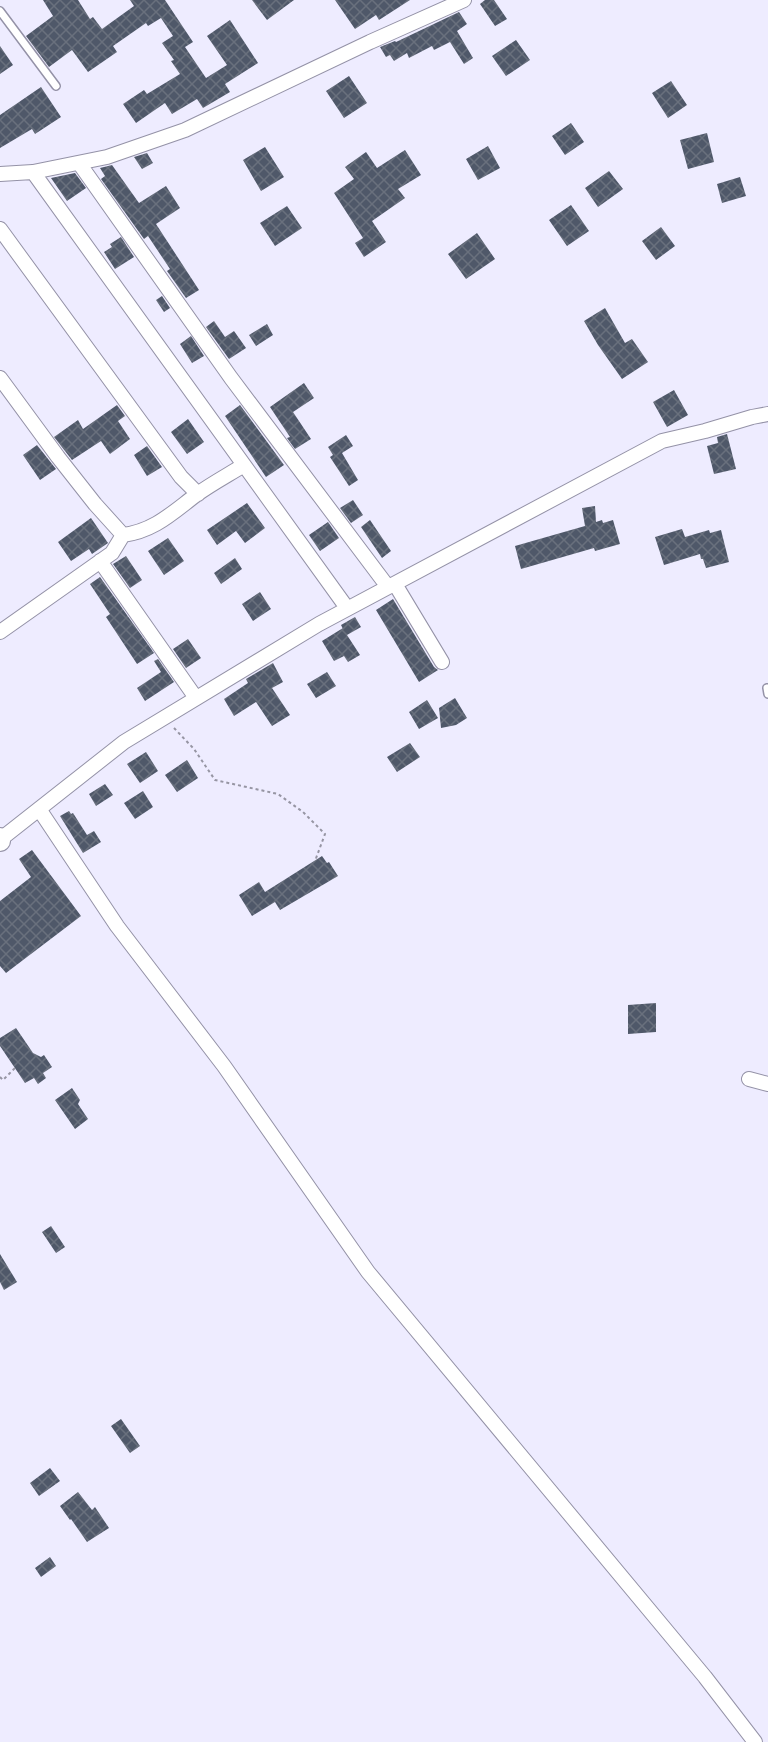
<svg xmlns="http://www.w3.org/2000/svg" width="768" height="1742" viewBox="0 0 768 1742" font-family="'DejaVu Sans',sans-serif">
<defs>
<pattern id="building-cross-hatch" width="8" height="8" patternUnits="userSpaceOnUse" patternTransform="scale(1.5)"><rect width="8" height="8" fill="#4f5869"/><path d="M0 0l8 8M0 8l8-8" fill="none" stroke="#69707d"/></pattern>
</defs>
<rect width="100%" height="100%" fill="#eeecff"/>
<!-- building -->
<path fill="url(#building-cross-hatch)" d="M43,0H78L90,19L93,17L102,29L134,6L130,0H165L193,42L185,47L206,78L227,65L207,36L230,20L258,63L225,84L230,92L203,108L197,99L172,114L165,103L136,123L123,104L144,90L147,94L180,74L171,61L174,60L162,43L173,36L161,18L148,26L146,23L113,46L117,52L88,72L72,50L49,67L26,36L53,16Z
M252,0H294L267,20Z
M335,0H410L379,20L376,15L355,29Z
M485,0H494L507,19L495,26L480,4Z
M459,12L467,24L457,31L473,58L464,64L450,42L434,50L432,46L409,58L407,53L394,61L390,55L386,57L380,47L395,41L396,42Z
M516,40L530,60L506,76L492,56Z
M0,46L13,65L0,74Z
M349,76L367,103L344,118L326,91Z
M671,81L687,105L668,118L652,93Z
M41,87L61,117L35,134L32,129L0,148V115Z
M571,123L584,142L565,155L552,136Z
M707,133L714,162L688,169L680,140Z
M488,146L500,168L478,180L466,159Z
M265,147L284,177L261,191L243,160Z
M405,150L421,175L398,189L405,198L372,221L386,242L364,257L355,243L363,238L334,193L354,179L345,167L366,152L377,168Z
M147,153L153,163L142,169L134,157Z
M112,165L139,203L166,186L180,208L156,224L199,290L186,298L167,271L170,269L148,236L144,239L101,179L105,176L100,168Z
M609,171L623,189L598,207L585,188Z
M75,173L86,188L67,201L51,178Z
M740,177L746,196L722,203L717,184Z
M571,205L589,231L567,246L549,220Z
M287,206L302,228L275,246L260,223Z
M661,227L675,246L656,260L642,241Z
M477,233L495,259L466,279L448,254Z
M121,237L134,257L115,269L104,252L112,247L110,244Z
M162,296L170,308L164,312L156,300Z
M605,308L625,343L632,339L648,362L622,379L598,345L584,321Z
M214,321L225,337L234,331L246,348L229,359L206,327Z
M267,324L273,335L256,346L249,335Z
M191,336L204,356L192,363L180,344Z
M304,383L314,398L293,412L311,439L295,449L287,438L290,437L270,407Z
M674,390L688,415L667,427L653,402Z
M117,405L125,416L118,421L130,439L110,454L101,441L72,460L54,437L78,420L83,429Z
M240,405L284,465L266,477L225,416Z
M188,419L204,442L187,454L171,432Z
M727,434L736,469L714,474L707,446L718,443L717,437Z
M346,435L353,446L342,453L358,480L349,486L330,457L333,455L328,447Z
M37,445L56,469L40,480L23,455Z
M147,446L162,467L147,476L134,455Z
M353,500L363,515L351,523L340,508Z
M247,503L265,528L245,543L236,531L217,545L207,530Z
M595,506L596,522L602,520L603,523L613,520L620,544L595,551L594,548L521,569L515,546L585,526L582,508Z
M91,518L108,543L92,554L89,549L71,561L58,542Z
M370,520L391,551L382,558L361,527Z
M328,522L339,538L320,551L309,535Z
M682,529L685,537L709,530L710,533L721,530L729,562L706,568L703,559H701L700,554L664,565L655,537Z
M168,538L184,561L164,575L148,551Z
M126,556L142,580L130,588L113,564Z
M235,558L242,569L221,584L214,573Z
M100,577L154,653L137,664L106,617L110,614L90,584Z
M260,592L271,609L253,621L242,604Z
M393,599L434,667L438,670L419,682L376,610Z
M355,617L361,627L347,635L360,655L348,662L344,656L334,661L322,641L343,628L344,631L341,625Z
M188,639L201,658L186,668L173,649Z
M158,659L174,682L145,701L137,688L161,672L154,661Z
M273,663L283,682L272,688L290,715L272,726L256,702L234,716L224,699L248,683L246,679Z
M327,672L336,686L316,698L307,684Z
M455,698L467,718L456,725L441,728L439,708Z
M427,700L438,718L419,729L409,712Z
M410,743L420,757L397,772L387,757Z
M146,752L158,771L140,783L127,764Z
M187,760L198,778L177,792L165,775Z
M105,784L113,795L96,806L89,794Z
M143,791L153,807L135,819L124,803Z
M69,811L71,814L73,813L87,835L94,831L101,842L83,853L60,816Z
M32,850L81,916L6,973L0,966V901L31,877L19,859Z
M322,856L327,863L329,862L338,876L280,910L275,902L252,916L239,895L259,882L265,892Z
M656,1003V1032L628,1034V1005Z
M16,1028L33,1053L41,1057L44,1055L52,1067L43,1073L46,1078L38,1084L34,1078L25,1083L0,1046V1038Z
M72,1088L80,1100L78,1104L88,1119L75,1129L55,1100Z
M51,1226L65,1247L56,1253L42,1232Z
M0,1254L17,1282L4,1290L0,1282Z
M121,1419L140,1446L130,1453L111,1426Z
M50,1468L60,1481L39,1496L30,1483Z
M78,1492L92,1510L95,1507L109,1528L87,1542L71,1519L70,1520L60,1506Z
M50,1557L56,1566L41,1577L35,1568Z"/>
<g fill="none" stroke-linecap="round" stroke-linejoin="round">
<!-- lane casing -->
<g stroke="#9492a7" stroke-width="10">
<path id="lane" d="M0,11L56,86
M767,688L768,694"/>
</g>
<!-- street casing -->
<g stroke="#9492a7" stroke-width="16">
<path id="street" d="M79,163L231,378L388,587
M33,172L347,608
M0,174L33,172L107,157L185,130L370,42L464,0
M0,229L181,477L198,494
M0,378L58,457L95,504L123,535C154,531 172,513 196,495C211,484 228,475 244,465
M100,561L196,698
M395,584L442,662
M0,632L112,553L123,535
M39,809L117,926L224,1066L368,1272L705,1677L755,1742
M1,839L124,742L319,624L662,441L705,431L752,417L768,414
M749,1079L768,1084"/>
</g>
<!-- secondary casing -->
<g stroke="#9492a7" stroke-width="22">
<path id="secondary" d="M0,838V841"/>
</g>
<!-- path -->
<path stroke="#9695a3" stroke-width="2" stroke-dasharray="3 3" stroke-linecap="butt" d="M174,728L194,749L215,780L278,794L303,812L325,834L315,861
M0,1077L3,1080L15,1068"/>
<!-- lane -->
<use href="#lane" stroke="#fff" stroke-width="7"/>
<!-- street -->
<use href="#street" stroke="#fff" stroke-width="14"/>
<!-- secondary -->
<use href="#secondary" stroke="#fff" stroke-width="20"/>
</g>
</svg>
